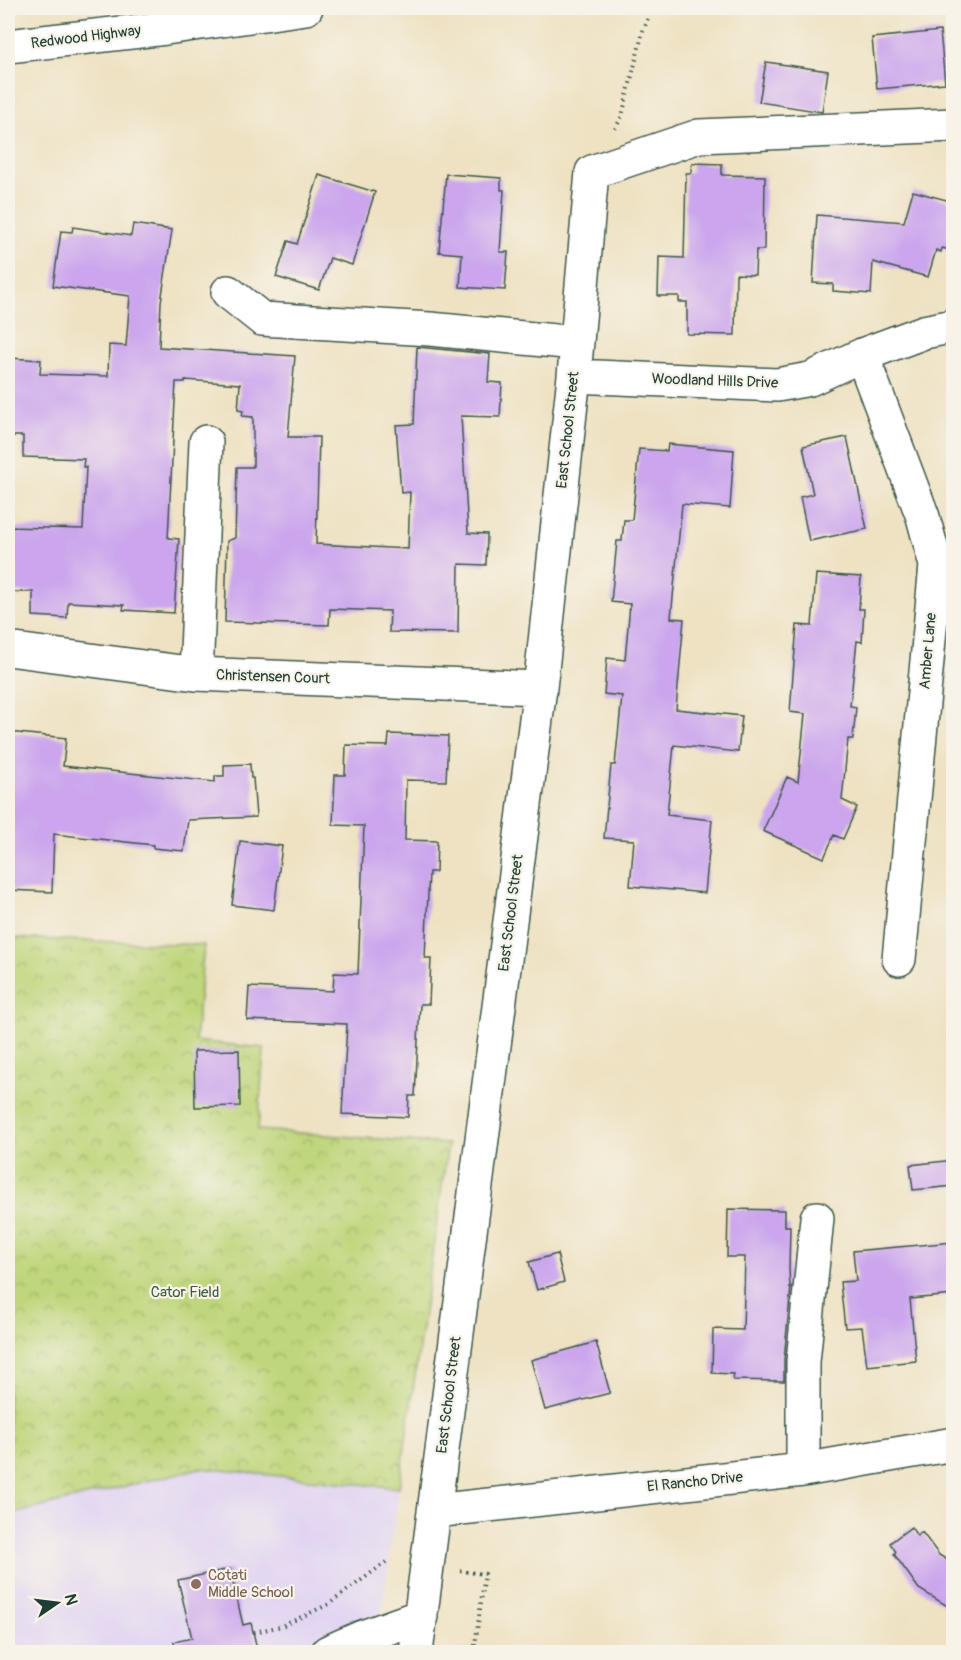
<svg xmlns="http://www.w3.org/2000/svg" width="961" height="1660" viewBox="0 0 961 1660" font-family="Pangolin,sans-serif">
<defs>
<pattern id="park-crowns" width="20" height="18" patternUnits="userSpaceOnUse" patternTransform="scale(1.5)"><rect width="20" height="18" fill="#bfd67b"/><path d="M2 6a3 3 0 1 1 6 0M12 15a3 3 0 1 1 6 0" fill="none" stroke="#9baf66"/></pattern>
</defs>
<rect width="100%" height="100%" fill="#f7f3e8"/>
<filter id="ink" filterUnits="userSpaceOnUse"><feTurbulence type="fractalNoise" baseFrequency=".0167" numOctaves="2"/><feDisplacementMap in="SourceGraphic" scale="12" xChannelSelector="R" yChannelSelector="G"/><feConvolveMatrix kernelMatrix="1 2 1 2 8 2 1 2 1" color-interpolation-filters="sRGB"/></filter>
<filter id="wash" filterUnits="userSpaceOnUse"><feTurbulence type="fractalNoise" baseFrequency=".008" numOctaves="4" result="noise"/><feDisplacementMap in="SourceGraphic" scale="24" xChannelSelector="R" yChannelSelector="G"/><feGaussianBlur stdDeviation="1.35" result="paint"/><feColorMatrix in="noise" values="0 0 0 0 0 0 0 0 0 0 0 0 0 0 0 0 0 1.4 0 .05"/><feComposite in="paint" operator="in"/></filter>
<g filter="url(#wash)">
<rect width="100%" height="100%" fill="#eee2c3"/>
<!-- built -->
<path fill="#e1d4f3" d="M200,1468L399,1488L376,1652H8V1515Z"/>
<!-- park -->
<path fill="url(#park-crowns)" stroke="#6f8a58" stroke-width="1.5" d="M8,938L204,945L195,1041L264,1048L258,1130L448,1144L399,1488L200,1468L8,1515Z"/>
<g id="blocks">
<!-- building -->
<path fill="#cba5ed" d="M940,31L945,83L877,89L872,38Z
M766,62L828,71L822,112L759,102Z
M692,163L722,164V175L765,176L764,250H756L755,275L736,274L735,335L687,334V302H679V296H658L659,257L684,258L686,173H691Z
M446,174L501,178V190H504L500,252H508L505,290L460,287L462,254L439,252Z
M319,175L375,192L352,265L330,258L319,290L276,277L288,241L297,244Z
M913,191L954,202V251L942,248L941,252L936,250L928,277L873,262L871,294L833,291V284L813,283L817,215L904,222Z
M133,224L172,230L161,302L159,347L295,356L288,437H319L316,544L408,549L410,492L401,493L396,425L414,424L417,347L490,354L488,382L502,383L500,417L461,416L468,533L487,534L486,565L459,564L458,633L389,632L390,611L330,609L329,625L225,622L227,541L235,538L237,467H253V417L242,416L243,411L238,410L240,384L185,380V382H176L168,538L179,539L174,613L123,610L124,605L68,602L67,618L33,616V592H8V527L83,529L86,467H83L84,459L23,457V436H8L9,358L41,360L40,374L108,376L109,345L126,346L130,296L53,286L61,231L72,232L73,227L131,236Z
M847,437L867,529L809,541L800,497L813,494L803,446Z
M668,444L734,450L730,508L682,504L671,618L684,619L676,709L742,716L738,752L674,745L667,815L712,820L705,893L630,886L634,840L604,838L611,765H615L622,696L604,694L607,658L625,660L630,604L611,602L617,541H622L624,520H632L639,449L667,451Z
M816,574L861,577L859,609H864L862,642L857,641L850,706L856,707L853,739H848L842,800L857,807L843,839L834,835L824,858L763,831L787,777L798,782L805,714L790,712L797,625L812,626Z
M8,732L66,738L63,766L215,782V776H224V765L250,764L251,778H253L256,817L188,820L184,851L153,848V845L54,834L52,892L8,890Z
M389,734L448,736L446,781L406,780L405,840L437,841L436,872H429L425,958H431L429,1004H420L415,1096H409L408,1117L342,1114L347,1024L247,1020L249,987L333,991L334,973L358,974L364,826L333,825L335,775H345L346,745L388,746Z
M240,841L282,846L274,910L232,905Z
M239,1050L240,1106L195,1107L194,1051Z
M954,1160V1186L913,1190L910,1165Z
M728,1209L785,1210V1226H790L789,1269L790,1288L791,1287L784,1360V1381L733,1380L734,1374L712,1373L713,1329L743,1330L745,1257H727Z
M954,1242V1295L910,1299L916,1361L867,1366L862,1327L845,1328L840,1282L856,1281L853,1251Z
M557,1254L564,1282L537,1290L529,1262Z
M596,1342L610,1393L545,1410L531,1360Z
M911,1527L917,1536L922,1532L939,1555L954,1564V1610L919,1589L894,1554L896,1552L890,1543Z
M230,1569L243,1625L251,1623L258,1653H175L174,1642L192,1638L178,1580Z"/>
</g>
</g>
<g filter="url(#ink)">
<use href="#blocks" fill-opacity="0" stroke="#3e5649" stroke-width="1.5"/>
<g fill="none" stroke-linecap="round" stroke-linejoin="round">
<!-- minor casing -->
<g stroke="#3e5649" stroke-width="36">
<path id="minor" d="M228,292L262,319L430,329L576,343
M862,355L923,517L936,565L899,959
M574,376L777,385L810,379L862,355L924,332L954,326
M8,649L196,674L540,688
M196,674L206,442
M803,1470V1362L817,1218
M434,1511L803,1470L954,1444
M328,1652L360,1638L421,1616
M416,1652L540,688L574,376L592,172L699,136L954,125"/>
</g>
<!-- highway casing -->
<g stroke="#3e5649" stroke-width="36">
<path id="highway" d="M8,46L166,28L306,8"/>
</g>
<!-- path -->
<path stroke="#3e5649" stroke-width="4" stroke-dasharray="1.5 4.5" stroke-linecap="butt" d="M615,129L622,116L643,31L652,8
M460,1571L485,1574L474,1652
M254,1632L282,1626L329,1604L386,1562"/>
<!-- minor -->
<use href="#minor" stroke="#fff" stroke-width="33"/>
<!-- highway -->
<use href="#highway" stroke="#fff" stroke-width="33"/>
</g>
</g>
<!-- markers -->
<circle fill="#8d6e63" stroke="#f7f3e8" stroke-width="2" cx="196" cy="1584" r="6"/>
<g text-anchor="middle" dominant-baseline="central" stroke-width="4.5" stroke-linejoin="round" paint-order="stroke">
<!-- street labels -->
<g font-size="15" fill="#1f3d34" stroke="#f7f3e8">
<text transform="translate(86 37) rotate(-7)">Redwood Highway</text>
<text transform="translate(715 381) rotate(2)">Woodland Hills Drive</text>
<text transform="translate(568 430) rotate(-84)">East School Street</text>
<text transform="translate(928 651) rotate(-85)">Amber Lane</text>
<text transform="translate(273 677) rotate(2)">Christensen Court</text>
<text transform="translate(511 913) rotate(-83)">East School Street</text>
<text transform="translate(449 1395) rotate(-83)">East School Street</text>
<text transform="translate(695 1482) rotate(-6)">El Rancho Drive</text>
</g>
<!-- park labels -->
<g font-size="15" fill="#3f5c42" stroke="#f7f3e8">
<text x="185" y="1292">Cator Field</text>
</g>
<!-- education labels -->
<g font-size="15" fill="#785e54" stroke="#f7f3e8" text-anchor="start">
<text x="208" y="1575">Cotati<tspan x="208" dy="17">Middle School</tspan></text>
</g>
</g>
<!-- margin -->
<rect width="961" height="1660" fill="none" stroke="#f7f3e8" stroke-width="30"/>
<!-- north arrow -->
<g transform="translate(57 1603) rotate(76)" stroke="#f7f3e8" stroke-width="4.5" paint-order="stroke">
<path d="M0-4.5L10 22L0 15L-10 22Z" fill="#1f3d34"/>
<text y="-9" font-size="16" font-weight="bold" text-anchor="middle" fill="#1f3d34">N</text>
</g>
</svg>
